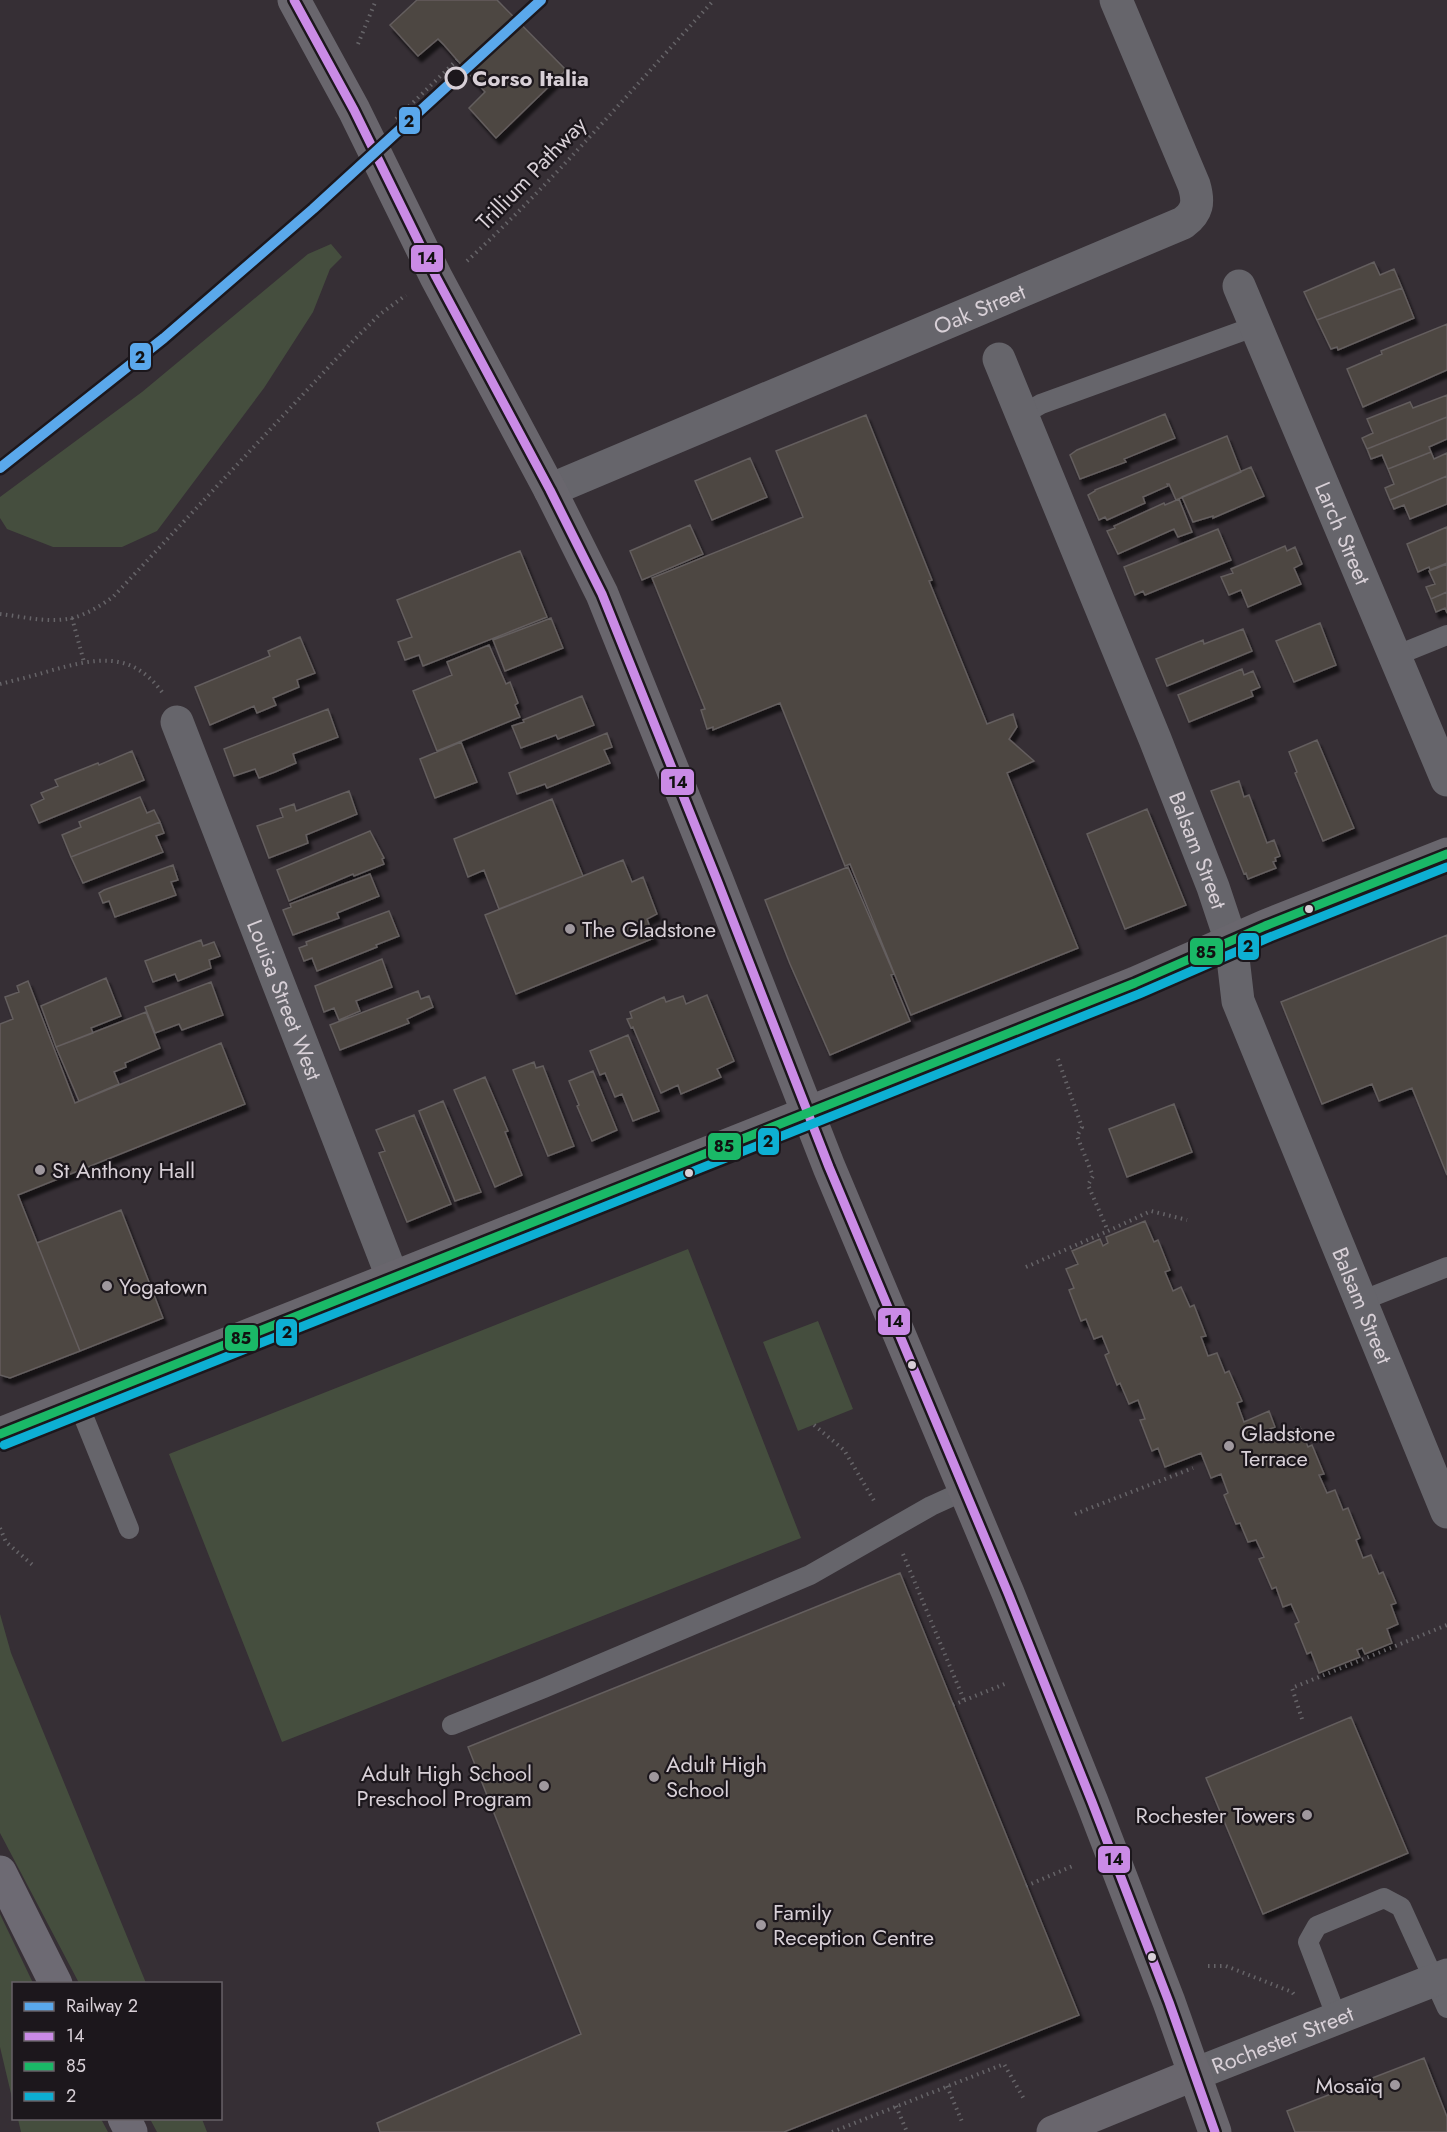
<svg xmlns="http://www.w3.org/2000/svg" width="1447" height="2132" viewBox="0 0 1447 2132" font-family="Jost,sans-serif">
<defs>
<filter id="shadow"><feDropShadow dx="3.5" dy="6" stdDeviation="1.5" flood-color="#0009"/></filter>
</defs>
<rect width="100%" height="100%" fill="#362f35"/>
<!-- green -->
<path fill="#454e3e" d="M331,244L342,257L330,269L313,312L264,388L157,531L122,547H53L7,529L0,518V497L142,392L308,254Z
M688,1249L801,1538L282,1742L169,1454Z
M818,1321L853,1409L798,1431L763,1342Z
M0,1614L11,1653L146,1983H79L0,1833Z
M0,1914L33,1983L14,1984L13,2102L0,2047Z
M18,2119H101L108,2132H21Z
M150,2119H202L207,2132H157Z"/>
<!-- building -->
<path fill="#4e4642" stroke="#645e5e" stroke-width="1.5" filter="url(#shadow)" d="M417,0H497L566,70L496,138L469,108L485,92L444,45L438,39L418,56L390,25Z
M1374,262L1380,275L1394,269L1402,288L1317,320L1304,292Z
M1402,288L1414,318L1338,350L1337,347L1331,349L1317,320Z
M1447,324V370L1363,407L1347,369L1382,354L1381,351Z
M1447,395V417L1367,449L1362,438L1373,433L1367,419L1410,402L1413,408Z
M1165,414L1175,438L1124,459L1126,462L1080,479L1070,455L1077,450Z
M866,415L932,580L929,581L987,724L1013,714L1017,727L1009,739L1034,761L1007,773L1078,948L911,1015L850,864L845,866L780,703L713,730V727L707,729L701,710L705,709L652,578L803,517L776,451Z
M1447,417V439L1429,447L1431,452L1388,469L1382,455L1371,459L1367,449Z
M1227,436L1241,472L1176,500L1169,484H1167L1168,486L1143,497L1145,503L1107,520L1105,517L1099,520L1088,495L1095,491V490Z
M1431,452L1434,459L1447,453V476L1390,500L1385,488L1394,484L1388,469Z
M750,458L767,497L712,520L695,481Z
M1251,467L1264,496L1213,518V516L1193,522L1182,497Z
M1447,476V504L1410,519L1404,505L1394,509L1390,500Z
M1179,499L1192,532L1178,537L1174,529L1118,554L1107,531L1115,528L1114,526L1164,503L1165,505Z
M690,525L703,554L642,580L630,551Z
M1447,527V563L1430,570L1429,567L1418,572L1407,544Z
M1218,529L1231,560L1145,595L1143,591L1135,595L1124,567Z
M1285,546L1287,551L1295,547L1302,564L1294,568L1301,584L1248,607L1241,590L1229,595L1221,577L1233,573L1231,569Z
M520,551L547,617L423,666L419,655L405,660L398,642L412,637L397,600Z
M1447,564V592L1431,599L1426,587L1435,584L1429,571Z
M1447,592V613L1445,608L1436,612L1431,599Z
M551,618L563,648L505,671L493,640Z
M1320,623L1336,665L1294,682L1276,641Z
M1243,629L1252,651L1167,686L1156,659L1203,640L1204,644Z
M300,637L315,673L297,680L299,687L273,698L276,705L257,713L254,706L210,725L195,687L270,656L268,651Z
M489,645L506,684L510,682L518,703L515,705L520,717L437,751L413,691L452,675L447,662Z
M1242,669L1244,675L1253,671L1260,687L1251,691L1253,696L1189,722L1178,695Z
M582,696L594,725L558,739L556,735L521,748L512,726L524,722L523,720Z
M328,709L338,737L293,754L296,763L275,772L259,778L255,769L234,776L224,749Z
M607,733L612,747L604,750L610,763L547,788L545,784L517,794L509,773Z
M1317,740L1354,828L1323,841L1297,778L1295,773L1297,772L1289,752Z
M461,742L477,782L435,798L420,759Z
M132,751L144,780L39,823L31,805L44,799L41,793L58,786L55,780L98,763L99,765Z
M1239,781L1244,797L1249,795L1267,843L1274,840L1280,856L1275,858L1276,861L1273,862L1276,868L1248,879L1246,873L1244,874L1211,791Z
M349,791L357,814L306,835L308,843L269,858L257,826L283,817L280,809L294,804L296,811Z
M140,797L147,813L154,810L160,822L71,857L62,835L81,827L79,822Z
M552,799L583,876L499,909L484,870L468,877L454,839Z
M1147,809L1186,905L1125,929L1087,834Z
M160,822L164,833L156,836L163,852L83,883L71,857Z
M370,831L384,858L382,859L384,864L354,876L353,874L289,901L277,870Z
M623,860L632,882L643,877L657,914L647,919L654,938L516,994L485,915Z
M173,865L178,880L171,882L176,895L115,917L109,901L103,903L99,893L104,890Z
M848,867L894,974L891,975L910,1021L830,1055L790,964L765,900Z
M370,874L379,896L337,913L339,918L293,935L283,910L291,907L290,904Z
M389,911L399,936L376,945L377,947L317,971L312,958L304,961L299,948L307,945L306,942Z
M1447,935V1175L1412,1088L1379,1101L1372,1084L1322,1104L1281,1002Z
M201,940L203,946L214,942L220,956L209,960L211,968L178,981L175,974L153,982L145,961Z
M382,959L392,987L356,1001L360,1011L339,1020L334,1008L324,1012L315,986Z
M106,978L121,1016L91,1028L93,1033L56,1047L41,1006Z
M28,981L75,1103L221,1043L245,1104L18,1195L80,1351L10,1378L0,1375V1024L13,1019L5,997L19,992L17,986Z
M211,982L223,1015L182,1030L179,1024L155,1033L145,1007Z
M418,991L421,999L429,996L433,1007L407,1019L409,1023L340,1050L330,1025Z
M707,995L734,1061L717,1069L721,1077L681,1094L678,1085L661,1093L633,1027L631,1028L627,1019L632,1018L630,1012L664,997L666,1002L683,996L686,1004Z
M146,1012L160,1048L125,1063L126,1067L114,1072L119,1084L79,1101L56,1047Z
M628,1035L659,1111L633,1121L622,1094L615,1097L605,1073L600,1075L590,1051Z
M534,1062L536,1068L543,1066L574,1146L548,1156L513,1070Z
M593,1071L617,1130L592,1141L577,1106L579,1105L569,1081Z
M485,1077L508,1131L505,1132L522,1175L495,1187L454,1090Z
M443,1101L481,1192L455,1201L419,1111Z
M1174,1104L1192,1152L1127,1177L1109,1129Z
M414,1115L451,1204L407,1222L379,1153L385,1151L376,1130Z
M121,1210L163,1318L80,1351L37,1243Z
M1145,1221L1154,1242L1158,1240L1170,1270L1165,1272L1173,1291L1181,1287L1190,1307L1194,1305L1206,1336L1201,1337L1208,1356L1217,1353L1225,1373L1229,1371L1242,1401L1237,1403L1244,1422L1269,1411L1275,1427L1259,1433L1262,1442L1300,1427L1308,1447L1312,1445L1324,1474L1319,1475L1327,1493L1335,1490L1343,1510L1348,1508L1360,1538L1356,1540L1363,1558L1371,1555L1379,1574L1383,1572L1396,1603L1391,1605L1398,1624L1387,1629L1392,1643L1365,1654L1362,1648L1357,1650L1360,1657L1319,1673L1311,1652L1307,1654L1295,1624L1299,1622L1291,1604L1283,1607L1276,1587L1272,1589L1259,1559L1264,1557L1256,1540L1248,1542L1240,1523L1236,1524L1224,1495L1228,1493L1221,1474L1211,1478L1201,1453L1165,1467L1158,1448L1152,1451L1140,1420L1145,1419L1138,1400L1129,1404L1120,1383L1117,1385L1105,1355L1109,1353L1102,1336L1094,1339L1086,1319L1081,1321L1069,1290L1074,1288L1066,1269L1078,1264L1072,1251L1100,1239L1103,1246L1108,1243L1106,1237Z
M900,1573L1079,2015L784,2132H380L377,2123L581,2034L468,1747Z
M1351,1717L1408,1853L1263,1914L1206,1778Z
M1424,2058L1447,2117V2132H1295L1287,2111Z"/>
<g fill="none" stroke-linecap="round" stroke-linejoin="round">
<!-- path -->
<path stroke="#666468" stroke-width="4" stroke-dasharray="1.5 4.5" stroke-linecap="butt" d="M358,44L376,0
M396,119L457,60
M467,261C555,180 633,88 714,0
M0,614C27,617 58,626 84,614C94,610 104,603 113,597L354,340L379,315L406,295
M72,618L84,662
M0,684C16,680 33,676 49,671C94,659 130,649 162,692
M1058,1059L1082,1127L1077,1136L1093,1176L1088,1185L1108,1231L1151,1211L1187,1220
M1026,1267L1108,1231
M814,1425L844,1450L876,1504
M1075,1514L1193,1468
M0,1528L6,1542L35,1567
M903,1554L964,1700
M953,1705L1007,1683
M1302,1719L1292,1688L1447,1625
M1026,1886L1075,1865
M1208,1966H1226L1292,1992L1296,1997
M947,2086L963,2124
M896,2106L907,2132
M832,2132L1004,2064L1024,2099"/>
<!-- lane -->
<path stroke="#66656b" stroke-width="20" d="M1022,415L1041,404L1256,326
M1395,656L1447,635
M1361,1301L1447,1267
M78,1403L129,1529
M452,1725L544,1688L810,1575L931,1506L964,1491
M1337,2018L1308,1942L1317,1926L1384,1898L1401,1907L1447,2008"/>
<!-- street -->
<g stroke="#66656b" stroke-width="33">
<path id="s1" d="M1239,286L1447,780"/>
<path id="s2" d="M999,359L1155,739L1213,887L1231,941L1238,1001L1447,1512"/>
<path id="s3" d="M550,490L1183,223C1198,212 1199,202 1194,185L1116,0"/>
<path id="s4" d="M177,722L393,1279"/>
<path id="s5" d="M1195,2074L1447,1975"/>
</g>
<!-- secondary -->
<path stroke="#69666d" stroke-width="33" d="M294,0L354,110L436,277L550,490L602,594L717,880L829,1167L1008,1593L1092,1802L1169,2002L1215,2132
M0,1434L1135,983L1265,926L1447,854
M1053,2132L1195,2074"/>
<!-- highway -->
<path stroke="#6d6a73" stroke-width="33" d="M0,1872L56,1984
M124,2118L131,2132"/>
<!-- bus-1 casing -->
<g stroke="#1c171c" stroke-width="14">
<path id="bus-1" d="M294,0L354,110L436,277L550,490L602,594L717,880L829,1167L1008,1593L1092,1802L1169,2002L1215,2132"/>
</g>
<!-- bus-2 casing -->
<g stroke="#1c171c" stroke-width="14">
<path id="bus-2" d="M0,1434L1135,983L1265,926L1447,854"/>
</g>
<!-- bus-3 casing -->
<g stroke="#1c171c" stroke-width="14">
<path id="bus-3" d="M4,1445L1139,994L1270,937L1447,867"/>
</g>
<!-- bus-1 -->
<use href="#bus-1" stroke="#ca8be6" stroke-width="9"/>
<!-- bus-2 -->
<use href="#bus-2" stroke="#1ab867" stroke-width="9"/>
<!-- bus-3 -->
<use href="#bus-3" stroke="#0dafd3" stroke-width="9"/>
<!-- rail-1 casing -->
<g stroke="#1c171c" stroke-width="15">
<path id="rail-1" d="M0,468L164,338L313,209L541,0"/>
</g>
<!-- rail-1 -->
<use href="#rail-1" stroke="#5aa8eb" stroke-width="10"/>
</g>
<!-- markers -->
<circle fill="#1c171c" stroke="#d8d0d7" stroke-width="3" cx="456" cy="78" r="10"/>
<g fill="#d8d0d7" stroke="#1c171c" stroke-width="2">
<circle cx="1309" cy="909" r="5"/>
<circle cx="689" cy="1173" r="5"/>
<circle cx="912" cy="1365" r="5"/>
<circle cx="1152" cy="1957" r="5"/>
</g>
<g fill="#9f989e" stroke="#1c171c" stroke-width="2">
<circle cx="570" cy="929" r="6"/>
<circle cx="40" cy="1170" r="6"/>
<circle cx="107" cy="1286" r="6"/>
<circle cx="1229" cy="1446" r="6"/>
<circle cx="654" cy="1777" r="6"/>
<circle cx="544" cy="1786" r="6"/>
<circle cx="1307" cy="1815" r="6"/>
<circle cx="761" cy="1925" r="6"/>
<circle cx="1395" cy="2085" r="6"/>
</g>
<g text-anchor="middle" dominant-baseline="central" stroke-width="4.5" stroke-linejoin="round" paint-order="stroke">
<!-- stop labels -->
<g font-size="22" font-weight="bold" fill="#d8d0d7" stroke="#1c171c" text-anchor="start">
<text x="472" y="78">Corso Italia</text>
</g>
<!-- street labels -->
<g font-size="22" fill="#d8d0d7" stroke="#1c171c">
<text transform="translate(531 173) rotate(-46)">Trillium Pathway</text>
<text stroke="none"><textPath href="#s3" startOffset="466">Oak Street</textPath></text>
<text stroke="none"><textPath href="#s1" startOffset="268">Larch Street</textPath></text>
<text stroke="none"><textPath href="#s2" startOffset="530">Balsam Street</textPath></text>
<text stroke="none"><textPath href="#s4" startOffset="298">Louisa Street West</textPath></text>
<text stroke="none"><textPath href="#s2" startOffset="1016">Balsam Street</textPath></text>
<text stroke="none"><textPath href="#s5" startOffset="94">Rochester Street</textPath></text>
</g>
<!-- poi labels -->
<g font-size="22" fill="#d8d0d7" stroke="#1c171c" text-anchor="start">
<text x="582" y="929">The Gladstone</text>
<text x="52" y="1170">St Anthony Hall</text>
<text x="119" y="1286">Yogatown</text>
<text x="1241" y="1433">Gladstone<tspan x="1241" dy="25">Terrace</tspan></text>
<text x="666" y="1764">Adult High<tspan x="666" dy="25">School</tspan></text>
<text x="532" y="1773" text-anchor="end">Adult High School<tspan x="532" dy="25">Preschool Program</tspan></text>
<text x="1295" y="1815" text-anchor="end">Rochester Towers</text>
<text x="773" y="1912">Family<tspan x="773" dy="25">Reception Centre</tspan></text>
<text x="1383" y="2085" text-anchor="end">Mosaïq</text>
</g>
</g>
<g stroke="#1c171c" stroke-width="2">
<rect x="398" y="106" width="23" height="29" rx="6" fill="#5aa8eb"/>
<rect x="410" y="244" width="34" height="29" rx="6" fill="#ca8be6"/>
<rect x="129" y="342" width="23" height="29" rx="6" fill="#5aa8eb"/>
<rect x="660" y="768" width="35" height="28" rx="6" fill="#ca8be6"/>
<rect x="1237" y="932" width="23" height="29" rx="6" fill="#0dafd3"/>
<rect x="1189" y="937" width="35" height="29" rx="6" fill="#1ab867"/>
<rect x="757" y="1127" width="23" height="29" rx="6" fill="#0dafd3"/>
<rect x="707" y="1132" width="35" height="29" rx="6" fill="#1ab867"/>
<rect x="877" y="1307" width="34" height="29" rx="6" fill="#ca8be6"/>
<rect x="275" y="1318" width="23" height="29" rx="6" fill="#0dafd3"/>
<rect x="224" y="1324" width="35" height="28" rx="6" fill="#1ab867"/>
<rect x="1097" y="1845" width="34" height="29" rx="6" fill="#ca8be6"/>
</g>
<g font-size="16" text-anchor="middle" font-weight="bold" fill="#111">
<text x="409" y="127">2</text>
<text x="427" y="264">14</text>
<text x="140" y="363">2</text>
<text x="678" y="788">14</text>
<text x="1248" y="952">2</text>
<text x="1206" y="958">85</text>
<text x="768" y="1147">2</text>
<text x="724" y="1152">85</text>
<text x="894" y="1327">14</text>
<text x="287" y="1338">2</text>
<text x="241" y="1344">85</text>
<text x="1114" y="1865">14</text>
</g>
<!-- legend -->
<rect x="12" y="1982" width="210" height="138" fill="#1c171c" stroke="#676167" stroke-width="1.5"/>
<rect x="24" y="2002" width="30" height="9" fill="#5aa8eb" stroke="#676167" stroke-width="1.5"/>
<text x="66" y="2012" font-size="18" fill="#d8d0d7">Railway 2</text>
<rect x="24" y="2032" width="30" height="9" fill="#ca8be6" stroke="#676167" stroke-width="1.5"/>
<text x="66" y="2042" font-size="18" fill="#d8d0d7">14</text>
<rect x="24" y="2062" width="30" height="9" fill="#1ab867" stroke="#676167" stroke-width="1.5"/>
<text x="66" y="2072" font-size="18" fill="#d8d0d7">85</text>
<rect x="24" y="2092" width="30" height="9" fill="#0dafd3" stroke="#676167" stroke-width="1.5"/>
<text x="66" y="2102" font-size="18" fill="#d8d0d7">2</text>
</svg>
